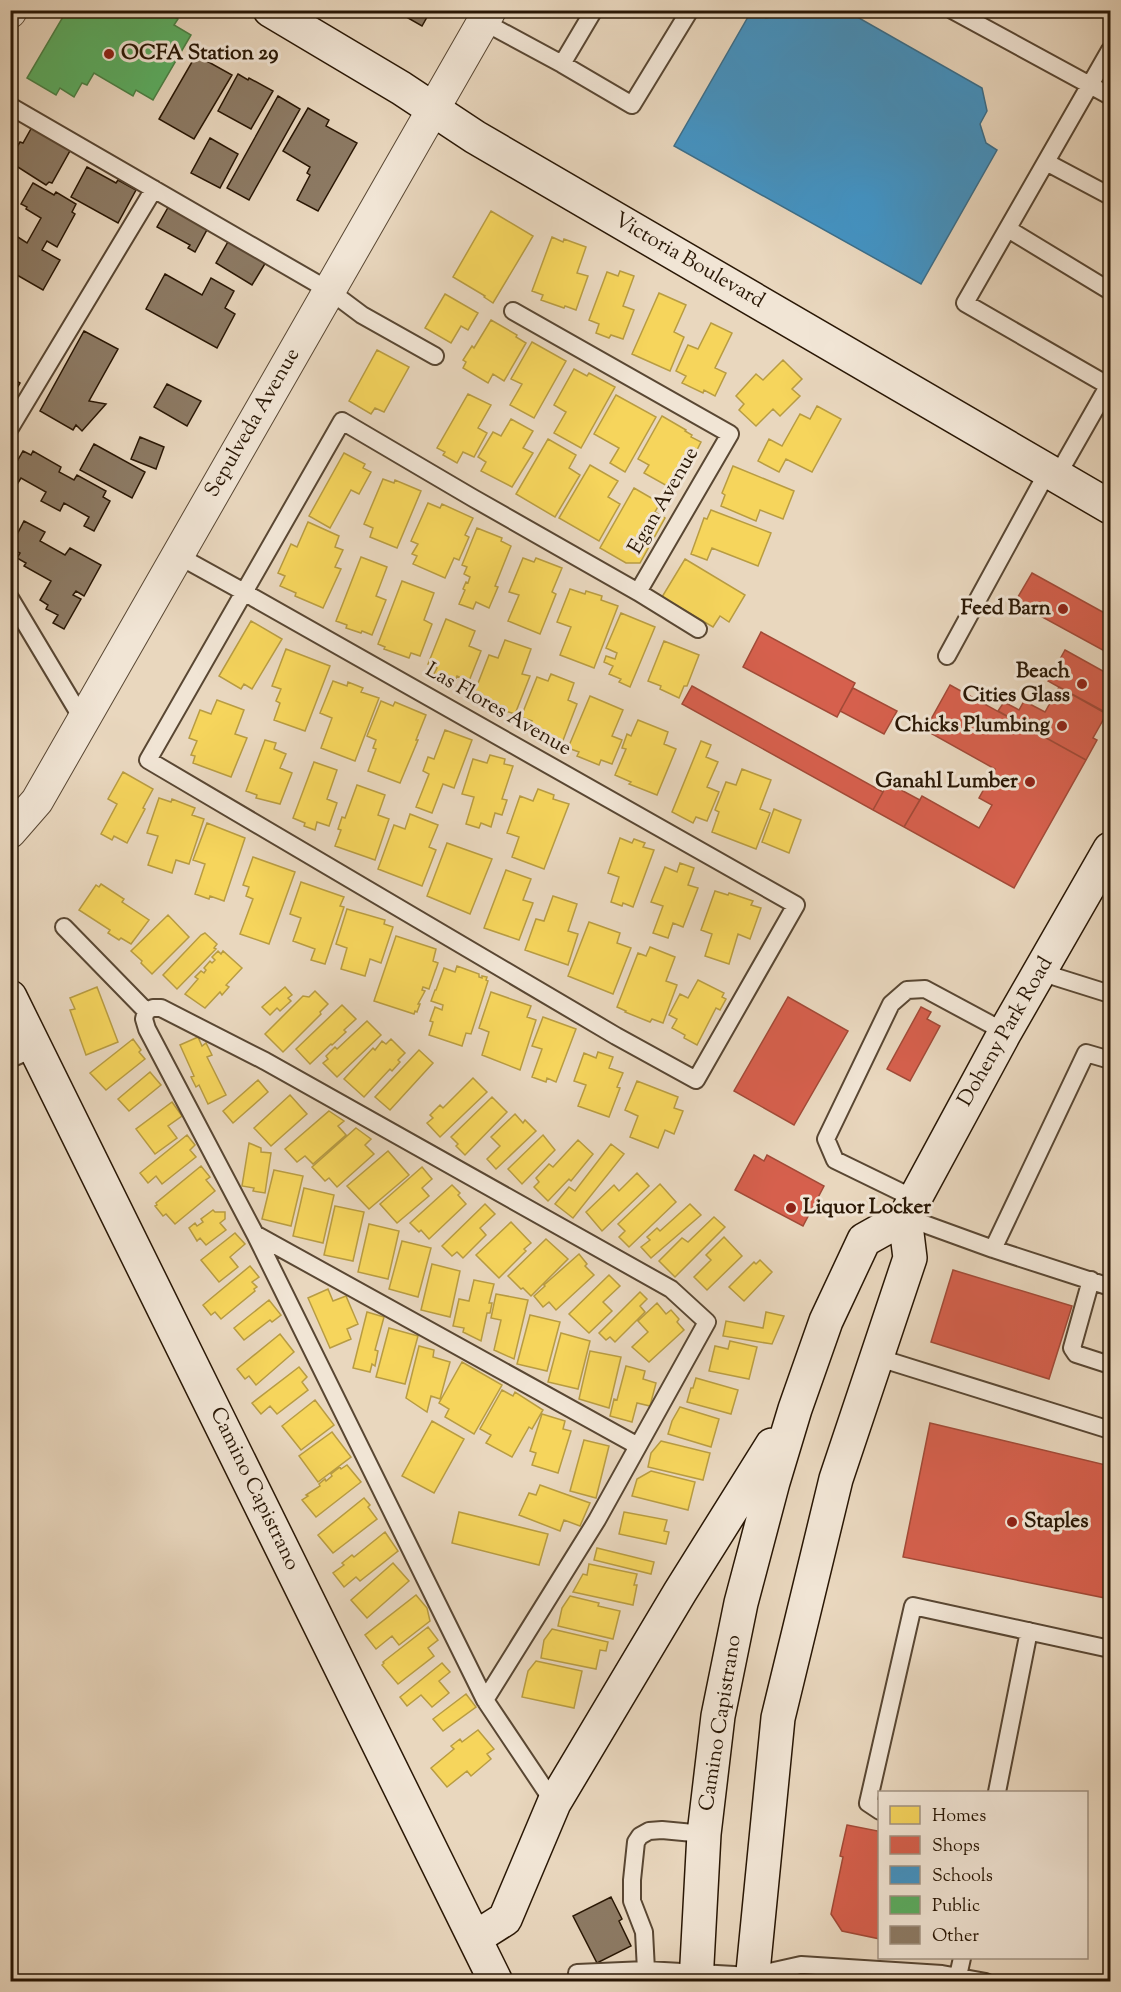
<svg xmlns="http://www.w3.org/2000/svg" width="1121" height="1992" viewBox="0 0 1121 1992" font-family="'Sorts Mill Goudy',serif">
<rect width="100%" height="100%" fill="#e9d7be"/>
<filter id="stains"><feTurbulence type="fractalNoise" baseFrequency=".00333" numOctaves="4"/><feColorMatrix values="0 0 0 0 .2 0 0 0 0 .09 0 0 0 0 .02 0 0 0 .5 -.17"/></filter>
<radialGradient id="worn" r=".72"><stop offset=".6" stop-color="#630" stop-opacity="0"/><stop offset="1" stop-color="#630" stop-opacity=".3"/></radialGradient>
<!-- homes -->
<path fill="#f6d55c" stroke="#b89c42" stroke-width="1.5" d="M491,211L533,236L493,303L484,297L485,296L453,277Z
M552,237L563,242L564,239L586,247L577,273L588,276L576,310L565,306L564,308L541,300L543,295L532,291Z
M620,271L634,276L623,306L634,310L623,339L611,335L609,338L596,333L599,324L589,320L607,272L618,276Z
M659,293L686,305L674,332L684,337L670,371L632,354Z
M445,294L478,313L468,330L461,326L451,343L425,328Z
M491,320L517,335L516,337L526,343L504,381L493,374L488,383L463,368L466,362L463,360L472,346L474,348Z
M711,323L732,333L715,368L726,373L715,396L704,390L703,393L682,383L686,376L676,371L688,345L698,349Z
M532,342L566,361L534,418L510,405L522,384L511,379Z
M377,350L409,367L384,412L375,408L371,414L349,401Z
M783,360L802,379L792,389L800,396L780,416L773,409L756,426L739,410L744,404L736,396L756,374L763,380Z
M574,369L587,376L589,373L615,387L581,448L554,433L566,412L554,405Z
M468,394L491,405L478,428L487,433L474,457L463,452L457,463L443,455L445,452L437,448Z
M616,395L656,417L625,472L610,463L619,448L594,434Z
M817,406L841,419L812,472L786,459L779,472L758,461L769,439L782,446L800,414L810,419Z
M662,416L686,430L685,431L692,435L691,437L701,442L680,483L674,479L669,487L644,473L649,465L638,459Z
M511,419L533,431L523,448L533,453L512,487L481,471L486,462L478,457L493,432L501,436Z
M548,439L576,455L569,468L580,475L555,517L516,494Z
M344,453L365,464L363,468L371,472L359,494L351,490L330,528L309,516Z
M590,465L618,481L608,497L620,504L599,541L559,518Z
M733,466L794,491L783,519L760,510L756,521L721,506L725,495L722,493Z
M383,479L394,483L395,480L421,491L397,548L370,537L373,528L364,524Z
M634,488L660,503L655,512L665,518L640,563H626L600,548Z
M428,503L440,508L442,504L473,518L465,535L469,537L459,560L454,558L445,578L413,564L417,556L412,554L418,544L411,541Z
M711,510L771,533L758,566L712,548L707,560L691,554L704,518L707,519Z
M308,522L339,536L335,547L343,550L335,567L341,569L323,608L295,596L296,593L280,586L285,576L278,573L291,544L297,547Z
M477,528L502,538L501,541L511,546L495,586L498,587L489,608L476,602L473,609L459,604L465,590L463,589L466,582L468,583L470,577L464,574L467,567L462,565Z
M361,557L387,567L376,596L386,600L372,635L362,631L361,633L346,628L347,625L336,621Z
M523,558L534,562L536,558L562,568L552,592L556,594L540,634L508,621L519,595L509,592Z
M685,559L745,595L729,622L720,616L713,627L662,597Z
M402,581L434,593L424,620L432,624L420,656L411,653L409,658L384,649L385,647L378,644Z
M570,589L585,594L586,591L602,596L601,600L618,606L594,668L560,655L571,627L557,622Z
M621,613L655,627L630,687L619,682L621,679L609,674L613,666L604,662L606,656L615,659L617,653L606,648Z
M446,619L475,631L469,646L481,651L469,681L457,676L455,682L434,674L437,668L428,664Z
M251,621L282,639L252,689L244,684L241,689L219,676Z
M505,640L531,649L522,674L530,676L515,714L480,703L481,699L473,696L489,655L498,658Z
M664,641L699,655L687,686H684L679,698L660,689L661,686L648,681Z
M286,649L330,666L305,731L274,720L280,703L276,701L281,689L272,686Z
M551,674L574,683L568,700L577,704L562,743L528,729L532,721L521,717L537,677L548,681Z
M333,681L347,686L348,682L363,688L361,692L379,698L355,761L321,748L332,718L320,713Z
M590,696L623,710L612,736L622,740L612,764L601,760L599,765L577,756L579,752L568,748Z
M217,700L244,710L235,734L247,738L231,777L193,763L195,756L191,755L197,741L189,738L200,710L211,714Z
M381,701L393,706L395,702L426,715L416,740H418L400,783L368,771L376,749L373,748L376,740L367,736Z
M638,720L668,732L664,744L676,749L657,795L629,784L631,782L615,775L626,749L622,748L627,734L631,736Z
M445,730L472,740L454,788L443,784L432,813L416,807L429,774L423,771L428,757L434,759Z
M265,740L276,743L274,749L286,754L280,768L292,773L280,804L256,798L257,795L246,791Z
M701,741L711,745L706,757L718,762L707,787L719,792L707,821L696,817L693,823L672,812Z
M490,755L505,759L504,764L513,766L502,799L507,800L502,815L495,813L491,827L481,823L479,828L466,824L474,797L462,794L473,759L487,763Z
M314,762L337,770L327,799L337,803L329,826L317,822L315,830L304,826L305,823L293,818Z
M742,769L771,780L760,809L770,813L756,849L712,832L719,812L715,810L726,782L736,785Z
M123,772L153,789L143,808L145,809L127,843L114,836L112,840L101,834L117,804L108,799Z
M357,785L385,795L378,815L389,819L375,860L335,846L341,830L338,829L342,817L345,818Z
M538,789L554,795L553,799L569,804L544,869L512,857L519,837L507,833L520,796L533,801Z
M159,798L171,802L172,799L195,808L192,815L204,819L189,864L176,860L172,873L148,865L158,836L147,833Z
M774,809L801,820L789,853L762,842Z
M410,814L438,825L429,847L436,850L422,886L378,869L394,825L405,829Z
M207,823L245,838L224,901L210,896L209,899L195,894L205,864L193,860Z
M620,838L632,843L634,839L645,843L643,847L654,850L633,907L623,903L622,906L611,902L619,877L608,873Z
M447,843L492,859L470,914L427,896Z
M253,857L295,872L269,944L240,934L253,899L246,896L249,887L243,885Z
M680,863L694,868L688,885L698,888L683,927L673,923L668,938L653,933L663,906L651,902L665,867L677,872Z
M506,870L531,879L523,900L533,903L519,940L484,928Z
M301,882L344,897L340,906L344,907L325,964L311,960L315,949L293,941L301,918L290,914Z
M101,884L124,899L122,902L149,920L131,944L121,938L119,940L108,933L110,930L79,910L96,885L99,887Z
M715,891L728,895L729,893L753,901L751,905L761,908L750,939L738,934L729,964L705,956L712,934L701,930Z
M553,896L577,904L568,931L578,934L568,965L525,950L536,919L544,921Z
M347,909L385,920L384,924L393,927L381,963L370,959L365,976L341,969L347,948L336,944Z
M168,915L189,937L152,974L141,963L142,961L131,951Z
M589,922L620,933L617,943L631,948L613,994L568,976Z
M205,933L217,944L214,948L216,949L177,989L163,975L201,935Z
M396,936L436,949L433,961L438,963L429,989L423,987L422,990L425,991L418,1004H420L417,1012L415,1011L414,1014L374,1001Z
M650,947L675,957L666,981L677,985L663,1023L652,1019L650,1022L625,1012L626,1011L617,1007L638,953L646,956Z
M218,951L221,954L223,951L242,968L226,985L229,987L222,995L220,992L205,1008L185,994L198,979L195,977L201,971L204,973L206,970L204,968L210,961L212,963L215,960L212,957Z
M457,966L479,974V977L482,978V976L487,977L486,980L488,981L471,1034L466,1033L462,1046L429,1035L433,1022L430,1021L435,1007L442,1010L443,1005L431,1001L435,990H436L444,968L455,972Z
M698,980L724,993L722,997L726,999L720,1010L716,1008L697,1045L684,1038L685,1035L672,1028L677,1019L669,1015L680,994L688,998Z
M97,987L118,1042L86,1055L70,1010L75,1009L70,998Z
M285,987L292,995L288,998L291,1001L280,1011L277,1008L270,1015L262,1007Z
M315,991L328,1004L320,1012L321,1014L283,1052L265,1034L303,996L309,997Z
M491,992L531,1006L527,1017L536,1020L520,1070L482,1055L489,1032L479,1028Z
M342,1005L356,1019L344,1030L346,1032L332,1045L331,1044L310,1064L296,1049Z
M543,1017L576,1029L556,1082L547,1078L546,1082L532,1077L542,1049L532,1046Z
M367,1021L381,1035L337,1077L323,1063L328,1059L326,1056L335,1047L337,1049Z
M198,1037L202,1046L206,1043L212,1055L207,1057L226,1095L208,1104L199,1085L196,1087L191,1077L194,1076L180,1045Z
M133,1039L141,1050L139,1052L145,1059L106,1090L90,1073Z
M391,1039L405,1053L398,1060L400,1062L392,1071L390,1069L364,1097L344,1079L373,1048L375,1050L382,1041L386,1044Z
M419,1050L433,1063L390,1110L375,1097Z
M598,1052L613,1057L609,1068L623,1073L617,1087L620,1088L609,1117L578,1106L586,1085L574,1081L584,1053L596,1058Z
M150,1072L161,1085L129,1111L118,1099Z
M473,1078L487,1092L440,1137L427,1123L433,1118L430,1115L440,1105L443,1108Z
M258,1080L268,1092L233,1123L223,1111Z
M637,1081L678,1097L674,1108L683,1111L674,1134L665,1130L658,1148L630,1137L638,1116L625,1110Z
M290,1095L307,1114L271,1146L254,1128Z
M492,1097L507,1112L465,1155L456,1146L458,1144L451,1137Z
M172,1102L182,1116L168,1126L177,1138L155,1154L136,1129Z
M329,1111L344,1121L338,1126L346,1135L313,1164L305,1156L297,1162L285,1149Z
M515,1114L523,1123L525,1120L536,1131L496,1169L487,1159L500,1146L491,1137Z
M356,1128L371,1139L365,1145L374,1154L337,1187L329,1178L325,1181L312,1167Z
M187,1135L195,1145L190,1150L196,1157L162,1184L156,1176L148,1183L140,1173Z
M543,1135L555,1150L522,1184L508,1169Z
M578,1140L593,1154L571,1181L569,1179L548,1201L534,1187L539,1182L536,1178L549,1164L553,1167Z
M249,1143L261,1148V1152L271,1153L265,1193L253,1191L254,1188L242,1186Z
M611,1144L624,1154L573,1218L555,1204L569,1187L575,1191Z
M388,1151L409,1175L369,1209L347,1186Z
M201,1166L210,1177L206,1180L215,1191L175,1224L166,1214L163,1216L155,1206L157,1205L156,1203Z
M422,1167L432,1179L422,1188L429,1196L397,1223L380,1204Z
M274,1170L303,1176L291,1226L262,1219Z
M637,1173L649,1186L602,1231L586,1212L614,1185L619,1191Z
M660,1184L676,1202L629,1247L619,1237L625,1231L618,1224Z
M452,1185L460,1193L458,1195L466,1204L429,1239L421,1230L419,1232L410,1223Z
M304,1188L334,1195L323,1243L293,1236Z
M485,1204L495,1214L480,1228L486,1235L463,1258L457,1252L452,1256L442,1246Z
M690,1204L701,1215L651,1258L641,1247L650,1240L647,1237L657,1228L660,1231Z
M335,1206L364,1212L353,1261L324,1255Z
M213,1210L215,1212H225V1219L220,1223L226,1230L206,1245L200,1238L197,1241L189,1228L195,1223L197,1226L203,1222L201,1219Z
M714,1217L725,1227L675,1277L659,1261L682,1238L688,1242Z
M511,1222L531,1243L524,1249L526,1251L499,1278L476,1255Z
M369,1224L399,1231L388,1279L358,1272Z
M235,1233L245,1244L230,1257L238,1267L219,1282L201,1260Z
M724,1237L742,1256L707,1290L694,1277L711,1260L706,1255Z
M546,1239L568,1259L531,1296L523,1288L521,1289L508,1276Z
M402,1241L431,1248L418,1297L389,1289Z
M579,1254L587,1264L585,1266L594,1275L556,1310L549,1302L543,1307L534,1296L545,1286L544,1285Z
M760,1260L772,1272L744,1301L729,1287L754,1262L756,1264Z
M432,1264L460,1271L450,1317L421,1310Z
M250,1266L259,1277L252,1282L257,1287L254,1289L255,1291L221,1319L215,1312L211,1315L203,1305Z
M609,1275L620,1286L603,1302L612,1311L589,1333L569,1314Z
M474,1280L494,1284L489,1303H492L490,1313H487L481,1341L463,1332L464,1328L453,1326L459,1299L469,1301Z
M328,1289L333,1301L346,1296L358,1324L347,1329L351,1339L330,1348L308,1298Z
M640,1292L647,1299L640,1306L645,1312L615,1342L610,1337L606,1340L599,1333Z
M496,1294L528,1300L514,1359L494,1350L501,1320L491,1318Z
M269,1300L281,1315L272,1322L270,1320L244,1340L234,1328Z
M657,1303L666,1314L671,1310L679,1319L677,1322L684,1330L649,1362L632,1347L648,1332L638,1321Z
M367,1312L384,1317L375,1350L378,1351L375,1366L372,1364L370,1372L353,1368Z
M766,1312L784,1316L772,1344L723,1336L726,1321L763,1328Z
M530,1315L560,1322L547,1371L517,1364Z
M389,1328L418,1336L405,1384L376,1377Z
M561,1333L590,1341L578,1389L548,1382Z
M280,1334L294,1352L256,1385L249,1376L245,1379L237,1369Z
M730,1341L757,1347L749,1379L709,1371L715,1346L728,1349Z
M419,1346L434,1350L433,1357L450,1362L440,1399L431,1396L427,1412L406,1398Z
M590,1351L621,1357L609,1408L579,1399Z
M462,1362L502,1385L474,1434L445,1417L449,1409L439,1403Z
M626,1366L645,1371L643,1379L656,1383L650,1406L637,1403L632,1422L610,1416L614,1399L617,1400Z
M299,1367L307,1377L302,1382L308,1390L277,1414L270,1406L261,1414L252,1403Z
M696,1378L738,1390L731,1414L687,1402L691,1388H693Z
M502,1390L513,1396L515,1392L543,1410L532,1429L529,1427L512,1457L486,1443L491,1435L480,1429Z
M315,1400L334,1425L301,1450L282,1426Z
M680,1407L719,1419L711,1447L668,1434L672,1421Z
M542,1414L565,1421L563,1429L571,1431L558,1473L532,1465L536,1453L530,1451Z
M432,1421L464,1439L434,1493L402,1476Z
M332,1432L351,1457L318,1482L299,1456Z
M584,1440L609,1446L596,1498L570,1491Z
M661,1441L710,1453L703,1480L648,1467L651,1453Z
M347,1465L361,1482L316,1517L302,1500L308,1496L306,1495L320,1486L319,1484L325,1479L326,1481L332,1476L331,1474L340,1467L341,1469Z
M651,1471L695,1482L688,1510L632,1496L637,1479Z
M540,1485L590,1503L580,1526L564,1520L560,1531L519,1515L529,1493L536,1495Z
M364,1498L370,1505L368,1507L377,1519L333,1553L318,1535Z
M459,1512L548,1534L539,1565L452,1543Z
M624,1512L667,1520L664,1531L669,1532L666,1544L619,1534Z
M385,1532L398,1551L360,1581L356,1577L344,1587L333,1573L344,1565L342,1563L352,1555L354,1557Z
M597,1548L654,1562L651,1574L594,1560Z
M393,1563L409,1581L367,1618L351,1600Z
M589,1564L637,1574L634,1585H637L633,1605L573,1592L583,1574L587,1575Z
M416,1595L427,1608L430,1621L399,1645L392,1636L376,1649L365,1635Z
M570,1596L599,1603L598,1606L620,1611L613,1639L558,1626L562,1608Z
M428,1627L438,1640L428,1648L434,1656L398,1684L382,1665L384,1663L383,1662Z
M552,1629L608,1642L606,1651L600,1650L596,1669L541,1658L544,1640Z
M536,1661L582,1671L574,1708L522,1697L528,1671Z
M442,1663L450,1672L439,1681L449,1693L432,1707L421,1695L407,1706L400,1697Z
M466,1694L476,1707L443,1731L433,1719Z
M478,1730L494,1749L487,1754L491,1759L471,1776L467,1771L447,1787L431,1768L454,1749L451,1746L460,1739L462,1742Z"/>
<!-- shops -->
<path fill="#d6604d" stroke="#a24a37" stroke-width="1.5" d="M1032,573L1110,616V654L1015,602Z
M761,632L855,683L837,717L743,667Z
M1065,650L1110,675V716L1048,681Z
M950,685L1086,760L1014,888L904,827L922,796L979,828L992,805L979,798L995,769L925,730Z
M692,686L883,792L873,810L682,704Z
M1059,687L1107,713L1093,738L1097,740L1086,760L998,711L1004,702L1019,710L1024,701L1045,712Z
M853,688L897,711L884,734L840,711Z
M888,783L920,800L904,827L873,810Z
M788,997L848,1031L794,1125L734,1091Z
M921,1007L931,1012L927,1019L940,1026L910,1081L887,1069Z
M754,1155L764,1161L767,1155L824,1186L803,1226L735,1190Z
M953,1270L1072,1306L1049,1379L931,1342Z
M930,1423L1110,1466V1599L903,1557Z
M847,1825L878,1831L880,1939L842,1931L831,1914L843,1857L840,1856Z"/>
<!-- schools -->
<path fill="#4393c3" stroke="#3b6e8a" stroke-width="1.5" d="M752,10L766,18L785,13L787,10H845L982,88L987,111L980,124L986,143L997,150L921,284L674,146Z"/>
<!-- public -->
<path fill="#5aae61" stroke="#4b8145" stroke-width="1.5" d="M67,10H163L178,19L174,25L191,35L153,100L136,90L133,96L94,73L87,85L82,83L74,97L60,88L56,95L27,78Z"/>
<!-- building -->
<path fill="#8d7b65" stroke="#291705" stroke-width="1.5" d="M394,10H431L422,26Z
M196,55L232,75L194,139L159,119Z
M238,74L248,80L249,78L273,91L251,129L218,111Z
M278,96L300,109L249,200L227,188Z
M308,108L329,120L326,126L357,143L318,211L297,200L310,175L307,173L310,167L283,151Z
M32,127L71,149L52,183L49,182L46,185L10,162V158L20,142L23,143Z
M210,138L238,154L220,188L191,173Z
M87,167L116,183L118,180L136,190L118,223L71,197Z
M33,183L54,195L56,192L76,204L72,212L75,214L57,247L47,241L42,250L60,260L43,290L10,271V232L27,243L41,218L26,209L27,207L21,204Z
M170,204L209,226L195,252L188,248L190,245L157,227Z
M229,240L266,262L252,285L216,263Z
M165,274L202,295L211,278L234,291L225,308L235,314L217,348L146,309Z
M84,331L118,349L89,401L106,404L82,431L76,425L73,430L40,411Z
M10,377L20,383L10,400Z
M167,384L201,401L187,426L154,407Z
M140,437L164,447L156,469L131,459Z
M94,444L145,472L132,498L80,470Z
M23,451L31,455L33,451L61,467L59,472L74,480L77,475L106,491L103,497L110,501L94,531L84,526L89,517L64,503L60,511L41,501L46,492L21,478L16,486L10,483V474Z
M24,521L45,532L40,541L65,555L70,548L101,565L84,596L76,591L73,595L81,599L64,629L53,623L58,615L46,609L48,605L40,600L51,581L24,566L26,563L17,558L20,553L10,548Z
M611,1897L622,1919L619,1921L631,1946L597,1963L573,1916Z"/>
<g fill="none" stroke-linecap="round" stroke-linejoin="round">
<!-- lane casing -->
<g stroke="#594733" stroke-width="20">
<path id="lane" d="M952,10L1110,96
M484,22L562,64L632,105L690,10
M562,64L594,10
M10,106L330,291L362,315L435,356
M1046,162L1110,196
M1008,229L1110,291
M513,311L730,434L638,592
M1109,386L965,303L1110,50
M10,428L154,189
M1057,476L1110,383
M177,555L244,592L254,598L796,905L696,1080L616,1036L148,760L342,421L473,498L638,592L698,629
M10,598L83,720
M947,656L1048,471
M64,927L146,1011
M1040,972L1110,994
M10,1059L36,1048
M913,1198L835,1160L826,1139L891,1004L907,990L925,989L1005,1032
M905,1217L993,1249L1110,1287
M255,1234L638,1446
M993,1249L1086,1053L1110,1060
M1091,1280L1072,1348L1076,1354L1110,1365
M876,1357L1110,1430
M485,1700L597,1520L707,1322L671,1289L265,1061L161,1008H153L146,1011L144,1019L147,1029L255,1234L485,1700L554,1803
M997,1792L1029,1631
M880,1811L868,1803L913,1606L1110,1649
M646,1970L644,1932L632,1901V1880L636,1842L640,1836L649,1831L662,1830L704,1834
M577,1973L646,1970L752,1976L801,1965L942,1974L986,1982
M958,1976L962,1958"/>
</g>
<!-- street casing -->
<g stroke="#594733" stroke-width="34">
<path id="street" d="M10,12L11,10
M10,832L37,801L490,10"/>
</g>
<!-- secondary casing -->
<g stroke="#291705" stroke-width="36">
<path id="secondary" d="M270,10L401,88L475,137L1110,507
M10,997L496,1982
M475,1938L505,1919L554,1803L680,1592L772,1445
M696,1982L704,1834L718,1716L741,1603L773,1482L795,1409L826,1321L864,1240L905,1217
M752,1982L778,1718L836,1479L910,1258L905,1217L1005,1032L1110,849"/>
</g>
<!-- lane -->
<use href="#lane" stroke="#f1e5d5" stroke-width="16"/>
<!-- street -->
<use href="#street" stroke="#f1e5d5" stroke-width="32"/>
<!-- secondary -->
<use href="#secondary" stroke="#f1e5d5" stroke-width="33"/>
</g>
<!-- markers -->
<g fill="#8f2418" stroke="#f1e5d5" stroke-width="2">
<circle cx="109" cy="54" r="6"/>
<circle cx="1063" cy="609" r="6"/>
<circle cx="1082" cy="684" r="6"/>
<circle cx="1062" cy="726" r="6"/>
<circle cx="1030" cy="782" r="6"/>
<circle cx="791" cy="1208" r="6"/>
<circle cx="1012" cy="1522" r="6"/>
</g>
<g text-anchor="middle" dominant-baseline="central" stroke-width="6" stroke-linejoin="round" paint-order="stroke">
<!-- poi labels -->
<g font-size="21" font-weight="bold" fill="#291705" stroke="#f1e5d5" text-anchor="end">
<text x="121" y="54" text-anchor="start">OCFA Station 29</text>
<text x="1051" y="609">Feed Barn</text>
<text x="1070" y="672">Beach<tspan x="1070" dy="24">Cities Glass</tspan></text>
<text x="1050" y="726">Chicks Plumbing</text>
<text x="1018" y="782">Ganahl Lumber</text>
<text x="803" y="1208" text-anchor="start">Liquor Locker</text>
<text x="1024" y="1522" text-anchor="start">Staples</text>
</g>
<!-- street labels -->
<g font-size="21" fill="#291705" stroke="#f1e5d5">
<text transform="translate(689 261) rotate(30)">Victoria Boulevard</text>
<text transform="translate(253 423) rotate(-60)">Sepulveda Avenue</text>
<text transform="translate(664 501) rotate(-60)">Egan Avenue</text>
<text transform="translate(498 710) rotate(30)">Las Flores Avenue</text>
<text transform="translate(1006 1032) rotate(-60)">Doheny Park Road</text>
<text transform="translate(254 1489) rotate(64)">Camino Capistrano</text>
<text transform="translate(721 1723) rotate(-81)">Camino Capistrano</text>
</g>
</g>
<!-- margin -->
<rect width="1121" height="1992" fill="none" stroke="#e9d7be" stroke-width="36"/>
<rect x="12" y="12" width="1097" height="1968" fill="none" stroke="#291705" stroke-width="3"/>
<rect x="18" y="18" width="1085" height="1956" fill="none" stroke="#291705" stroke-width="1.5"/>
<!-- legend -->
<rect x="878" y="1791" width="210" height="168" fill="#f1e5d5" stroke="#a19382" stroke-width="1.5"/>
<rect x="890" y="1806" width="30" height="18" fill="#f6d55c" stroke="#a19382" stroke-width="1.5"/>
<text x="932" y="1821" font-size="18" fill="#291705">Homes</text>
<rect x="890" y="1836" width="30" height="18" fill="#d6604d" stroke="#a19382" stroke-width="1.5"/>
<text x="932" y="1851" font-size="18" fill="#291705">Shops</text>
<rect x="890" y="1866" width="30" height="18" fill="#4393c3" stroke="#a19382" stroke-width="1.5"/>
<text x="932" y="1881" font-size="18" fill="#291705">Schools</text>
<rect x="890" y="1896" width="30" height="18" fill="#5aae61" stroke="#a19382" stroke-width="1.5"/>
<text x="932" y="1911" font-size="18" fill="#291705">Public</text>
<rect x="890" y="1926" width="30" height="18" fill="#8d7b65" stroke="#a19382" stroke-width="1.5"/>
<text x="932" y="1941" font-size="18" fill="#291705">Other</text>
<rect width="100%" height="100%" filter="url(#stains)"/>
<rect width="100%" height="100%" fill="url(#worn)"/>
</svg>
